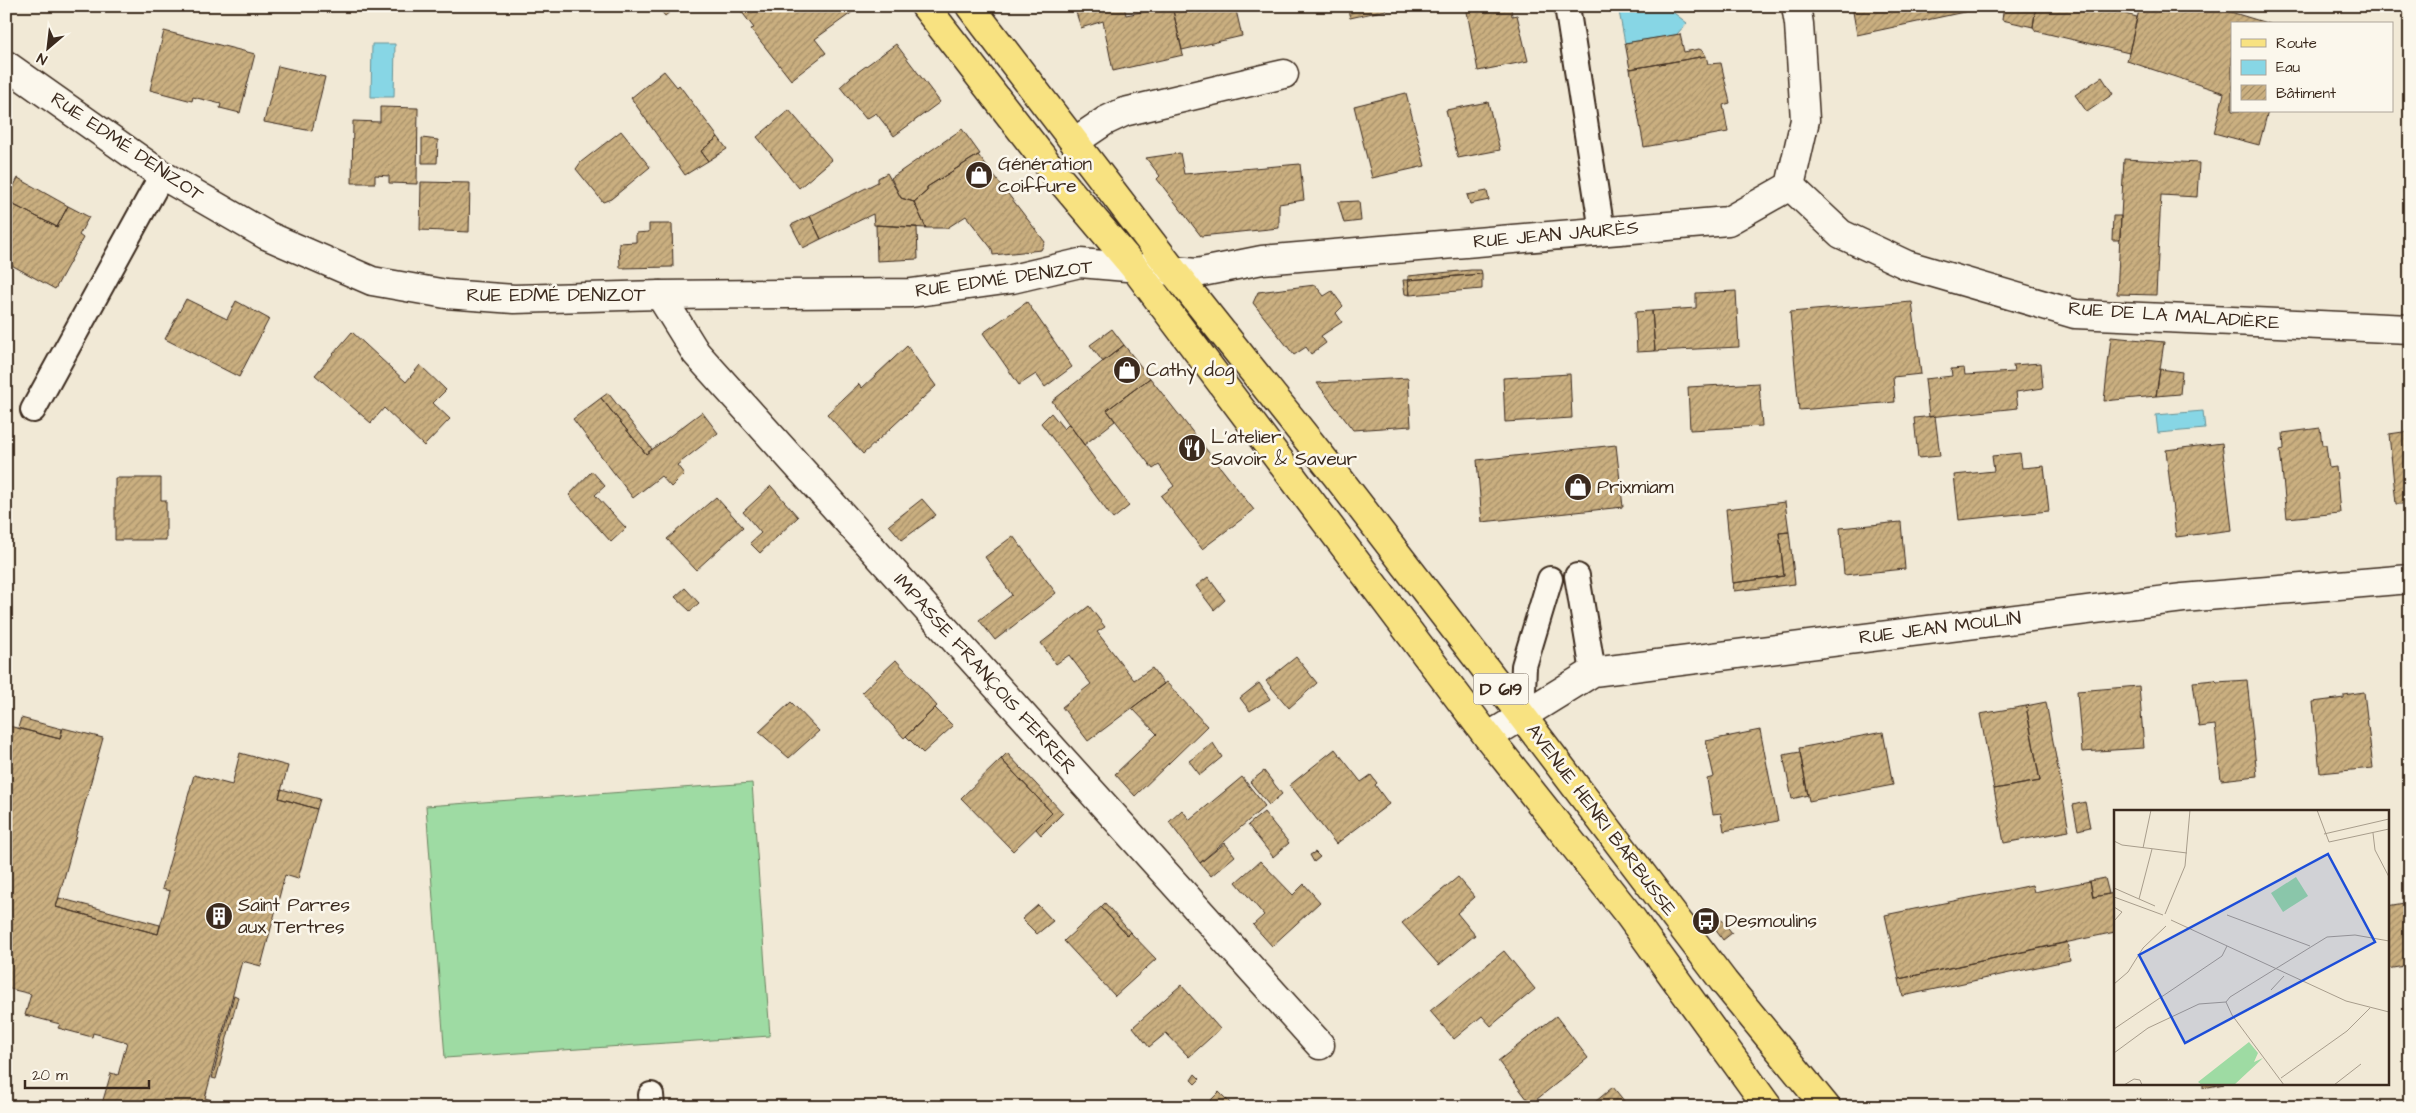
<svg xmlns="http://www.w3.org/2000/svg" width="2416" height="1113" viewBox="0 0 2416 1113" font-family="'Architects Daughter',sans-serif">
<defs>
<pattern id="building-hatch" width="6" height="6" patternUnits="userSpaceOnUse" patternTransform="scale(1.25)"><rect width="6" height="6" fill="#caaf80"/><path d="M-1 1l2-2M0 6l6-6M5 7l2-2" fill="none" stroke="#a58f68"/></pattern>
</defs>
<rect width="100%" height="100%" fill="#f1e9d6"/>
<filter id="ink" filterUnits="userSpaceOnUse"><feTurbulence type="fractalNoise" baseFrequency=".02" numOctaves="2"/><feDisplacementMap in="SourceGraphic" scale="10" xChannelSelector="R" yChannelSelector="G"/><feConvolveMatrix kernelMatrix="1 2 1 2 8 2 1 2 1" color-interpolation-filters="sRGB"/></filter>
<g filter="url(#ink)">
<!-- garden -->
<path fill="#9edba3" stroke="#6c8260" d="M752,783L770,1036L445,1058L426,806Z"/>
<!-- water -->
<path fill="#87d6e5" stroke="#699195" d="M1618,6H1669L1670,10L1687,23L1676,35L1625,43Z
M372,44H395L394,97H371Z
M2203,411L2205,429L2158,433L2156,415Z"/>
<!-- building -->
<path fill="url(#building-hatch)" stroke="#3b2a1e" d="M657,6H677L665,16Z
M747,6H861L815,39L826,53L791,80L751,29L754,28L741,11Z
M1074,6H1124L1126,15L1172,6L1183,55L1113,71L1103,21L1081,28Z
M1172,6H1235L1242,36L1182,50Z
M1347,6H1385L1386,10L1350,18Z
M1466,6H1515L1511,8L1512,16L1517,15L1528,61L1478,71Z
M1852,6H1977L1978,9L1857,35Z
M2004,6H2036L2033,27L2002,20Z
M2036,6H2093L2137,17L2129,53L2036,31L2033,27Z
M2140,6H2211L2270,24H2232V111H2268L2259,145L2214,133L2224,93L2127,61Z
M164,31L255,54L240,113L220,108L221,104L193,97L192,101L150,90Z
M1680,34L1684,52L1699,49L1703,51L1706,56L1630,69L1625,43Z
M896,44L940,102L894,136L876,113L866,119L840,87L851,77Z
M1706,56L1708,64L1721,63L1730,103L1723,105L1728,132L1644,147L1630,69Z
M278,66L325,77L312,131L264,122Z
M664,71L677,87L679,85L718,137L701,151L708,161L685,175L631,98Z
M2102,77L2113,94L2087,112L2075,95Z
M1406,93L1425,166L1372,178L1354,106Z
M1488,102L1500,150L1458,158L1446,110Z
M380,107L418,108L417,184L389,183V176L375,175V183H352L353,121L380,122Z
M789,110L832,160L799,188L757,137Z
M962,129L980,154L927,187V191L914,202L901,198L891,178Z
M621,131L650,167L611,199L603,202L576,169L581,162Z
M718,137L727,149L708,161L701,151Z
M422,138L438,140L437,163H422Z
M1180,153L1184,174L1300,164L1304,200L1279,204V228L1201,236L1157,179L1160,176L1146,158Z
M978,155L1045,242L1041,250L993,255L992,249L966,216L947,228H926L914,202L927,191V187Z
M2124,159L2199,163L2197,197L2161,195L2156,295L2117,294Z
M887,173L901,198L914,202L926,228L874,225L873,214L821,239L810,216L878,182V178Z
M18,178L68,206L57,227L6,201Z
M421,182L470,183L469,232L420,230Z
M1487,191L1489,200L1470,204L1467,195Z
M6,201L57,227L68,206L89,217L79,235L83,238L55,289L6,262Z
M1359,201L1361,221L1344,223L1338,202Z
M810,216L821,239L803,248L791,225Z
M2113,216H2121L2120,240H2112Z
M649,224H672L673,267L620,268L619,243L636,242V233L649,232Z
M876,225L917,227L918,259L877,261Z
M1471,270H1481L1482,274L1408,280V276Z
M1482,274V289L1410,295L1408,280Z
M1403,280H1408L1410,295L1405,294Z
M1315,285L1324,296L1332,291L1343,306L1336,313L1342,322L1321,336L1326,343L1311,354L1306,347L1294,355L1253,303L1258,292Z
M1736,291L1739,347L1655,351L1652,311L1696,308V293Z
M186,299L227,319L236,301L269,319L239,377L165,339Z
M1027,302L1072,367L1045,387L1036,374L1019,385L983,333Z
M1912,302L1921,374L1893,377L1895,402L1799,410L1790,312Z
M1652,311L1655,351L1637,352L1635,312Z
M1112,329L1124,345L1103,362L1090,345Z
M352,332L406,382L420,365L446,390L433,403L450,419L424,446L384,408L371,423L315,375Z
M2111,337L2164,342L2156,396L2104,401Z
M1124,345L1150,378L1107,410L1115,421L1084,445L1052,401Z
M907,346L936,386L863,454L827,414L859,384L862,388Z
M2041,363L2043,388L2016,392L2018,408L1929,417L1925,379L1952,376L1951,369L1964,368L1965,375L2014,372L2013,365Z
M2160,369L2182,372L2180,394L2156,396Z
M1570,374L1572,418L1505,422L1503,378Z
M1150,378L1254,510L1202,549L1161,496L1174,486L1159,465L1153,469L1107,410Z
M1408,378L1411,426L1353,430L1317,383Z
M1759,383L1762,426L1690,430L1688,387Z
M608,393L652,449L646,454L601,398Z
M601,398L646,454L702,412L718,433L677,465L684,474L671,487L661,476L633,498L573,419Z
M1051,413L1064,429L1069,424L1129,506L1113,519L1041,423Z
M1935,416L1940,456L1918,458L1914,418Z
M2320,428L2322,445H2326L2329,468L2336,467L2340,513L2287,518L2280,450L2284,449L2283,433Z
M2410,431V504H2396L2389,434Z
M2222,443L2232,530L2176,537L2166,450Z
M1616,445L1623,507L1482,522L1477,460Z
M2020,453L2022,468L2044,466L2049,511L1959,520L1954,475L1994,471L1992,456Z
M592,471L605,486L595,495L626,528L611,542L569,495Z
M115,478H161V500H166V540H115Z
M771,486L798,517L760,553L750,543L761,533L743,512Z
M716,497L743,527L696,570L667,539Z
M922,499L936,515L902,540L889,525Z
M1785,502L1789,532L1779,533L1784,576L1733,583L1726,509Z
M1901,522L1905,569L1844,575L1840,528Z
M1789,532L1795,584L1734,591L1733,583L1784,576L1779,533Z
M1013,536L1056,593L995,640L979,620L1012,595L985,557Z
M1208,577L1225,600L1214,610L1196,586Z
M685,588L699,603L690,611L675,597Z
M1089,606L1105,627L1097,632L1134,680L1152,668L1164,684L1088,741L1062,707L1091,684L1069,655L1056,664L1041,643Z
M1296,657L1317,683L1289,708L1266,681Z
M896,660L937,706L904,738L862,692Z
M2215,680L2217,682L2247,680L2257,776L2221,780L2215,725L2199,727L2193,682Z
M1166,682L1207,726L1135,796L1115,774L1157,734L1132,708Z
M1259,683L1270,699L1250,711L1240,698Z
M2139,686L2144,748L2082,752L2077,691Z
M2364,692L2373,768L2320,773L2313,702L2344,698V695Z
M791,702L819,731L789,758L759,732Z
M2046,702L2069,831L2004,843L1994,789L2040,781L2026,706Z
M2026,706L2040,781L1994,789L1980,714Z
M935,708L953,726L923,753L906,736Z
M21,718L62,729L60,739L18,728Z
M9,726L60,739L63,728L103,738L56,907L158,934L170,891L162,889L194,775L232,785L240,753L288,766L279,798L317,809L298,879L285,875L261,966L242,961L205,1098L223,1103L222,1107H101L111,1073L118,1075L127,1042L93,1033L92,1037L58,1028L60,1024L25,1015L31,994L6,988V734Z
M1760,730L1778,821L1724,831L1721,813L1713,814L1707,779L1714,777L1706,741Z
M1883,732L1893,785L1809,801L1799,748Z
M1213,743L1222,757L1200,775L1189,761Z
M1335,749L1361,782L1371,775L1377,783L1375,785L1389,804L1336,844L1290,785Z
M1800,752L1808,795L1792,799L1783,755Z
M1007,753L1063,813L1041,835L1036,829L1052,813L1001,759Z
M1001,759L1052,813L1013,851L961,798Z
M1264,771L1282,794L1269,805L1250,782Z
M1242,777L1265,806L1200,863L1169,822L1182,810L1190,820Z
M281,789L320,799L317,809L279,798Z
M2085,802L2090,827L2078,830L2073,805Z
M1264,812L1289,843L1273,857L1248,825Z
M1225,843L1235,856L1211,876L1200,863Z
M1315,852L1320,857L1314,862L1310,855Z
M1260,861L1293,895L1304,884L1320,902L1272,946L1253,925L1264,915L1236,882Z
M1458,877L1475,897L1457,913L1475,935L1439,965L1402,923Z
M2105,878L2109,894L2093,897L2090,881Z
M2090,881L2093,897L2115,893V932L1899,979L1885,915L2032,885L2034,892Z
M59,898L160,925L158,934L56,907Z
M2410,902V965L2387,969V906Z
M1105,903L1130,932L1127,935L1101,907Z
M1038,905L1053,921L1037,934L1022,919Z
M1101,907L1127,935L1130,932L1156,959L1115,996L1064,941Z
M1718,915L1732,933L1723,940L1709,921Z
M2067,942L2070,960L1903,996L1899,979Z
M1504,951L1535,989L1491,1026L1482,1016L1454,1039L1430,1011Z
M1181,985L1220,1029L1189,1057L1166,1033L1149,1047L1133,1027Z
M234,995L238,997L216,1079L212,1078Z
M1556,1016L1588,1058L1531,1104L1498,1061Z
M1195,1074L1200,1079L1195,1084L1191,1080Z
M2203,1084H2224L2203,1088Z
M1613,1087L1629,1107H1589Z
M1219,1092L1234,1107H1216L1210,1101Z"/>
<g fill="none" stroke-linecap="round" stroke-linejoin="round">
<!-- lane casing -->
<g stroke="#3b2a1e" stroke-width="28">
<path id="lane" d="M1567,6L1602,231
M33,410L162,175
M1577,576L1593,672
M1522,716L1524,666L1550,579
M651,1095L652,1107"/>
</g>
<!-- street casing -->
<g stroke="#3b2a1e" stroke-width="31">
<path id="street" d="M1074,142L1105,121L1124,112L1284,74
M1790,186L1841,234L1907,265L2075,314L2410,329
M660,295L696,353L1320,1045
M1488,737L1593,672L2183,598L2410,579"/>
</g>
<!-- secondary casing -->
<g stroke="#3b2a1e" stroke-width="31">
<path id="secondary" d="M6,65L162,175L266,235L372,281L446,294L514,299L660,295L911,293L1012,279L1080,263L1197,273L1262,260L1728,221L1790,186L1805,120L1799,24L1796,6"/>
</g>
<!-- primary casing -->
<g stroke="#3b2a1e" stroke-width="31">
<path id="primary" d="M925,6L1057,176L1134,267L1488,737L1629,915L1768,1107
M970,6L1174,272L1336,475L1522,716L1724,982L1826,1107"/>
</g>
<!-- lane -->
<use href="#lane" stroke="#fbf7ec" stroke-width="24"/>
<!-- street -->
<use href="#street" stroke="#fbf7ec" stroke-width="28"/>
<!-- secondary -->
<use href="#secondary" stroke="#fbf7ec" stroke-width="28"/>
<!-- primary -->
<use href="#primary" stroke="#f8e281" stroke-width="28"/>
</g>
</g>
<!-- icons -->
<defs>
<g id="shop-disc" transform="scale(1.4375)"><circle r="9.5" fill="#3b2a1e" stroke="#fbf7ec"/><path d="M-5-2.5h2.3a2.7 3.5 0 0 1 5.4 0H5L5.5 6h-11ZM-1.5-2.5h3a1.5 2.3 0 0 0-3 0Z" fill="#fff"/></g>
<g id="restaurant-disc" transform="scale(1.4375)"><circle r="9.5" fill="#3b2a1e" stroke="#fbf7ec"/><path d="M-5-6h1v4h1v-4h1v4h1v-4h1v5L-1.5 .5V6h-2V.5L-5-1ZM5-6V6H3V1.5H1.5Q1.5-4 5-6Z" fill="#fff"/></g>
<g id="building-disc" transform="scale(1.4375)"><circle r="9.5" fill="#3b2a1e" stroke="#fbf7ec"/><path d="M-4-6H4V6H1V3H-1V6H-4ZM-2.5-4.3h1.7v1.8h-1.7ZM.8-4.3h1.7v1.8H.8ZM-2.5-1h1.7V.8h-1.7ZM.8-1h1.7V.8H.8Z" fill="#fff"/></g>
<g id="bus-disc" transform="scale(1.4375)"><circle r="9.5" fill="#3b2a1e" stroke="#fbf7ec"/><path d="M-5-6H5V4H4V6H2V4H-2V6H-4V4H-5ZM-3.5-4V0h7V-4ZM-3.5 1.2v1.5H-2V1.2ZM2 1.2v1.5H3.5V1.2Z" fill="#fff"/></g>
</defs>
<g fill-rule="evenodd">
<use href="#shop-disc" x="979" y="175"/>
<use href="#shop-disc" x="1127" y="370"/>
<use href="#restaurant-disc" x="1192" y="448"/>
<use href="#shop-disc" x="1578" y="487"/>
<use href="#building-disc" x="219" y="916"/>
<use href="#bus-disc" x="1706" y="921"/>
</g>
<g text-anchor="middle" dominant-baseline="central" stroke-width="5" stroke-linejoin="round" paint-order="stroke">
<!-- shield labels -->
<rect fill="#fbf7ec" stroke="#75685c" stroke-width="1" x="1473.5" y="673.5" width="55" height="31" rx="4"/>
<g font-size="18" font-weight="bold" fill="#3b2a1e">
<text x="1501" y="689">D 619</text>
</g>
<!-- street labels -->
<g font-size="19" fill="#3b2a1e" stroke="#fbf7ec">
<text transform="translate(127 147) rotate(34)">RUE EDMÉ DENIZOT</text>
<text transform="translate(1556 235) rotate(-5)">RUE JEAN JAURÈS</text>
<text transform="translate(1004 279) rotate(-8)">RUE EDMÉ DENIZOT</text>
<text x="556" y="295">RUE EDMÉ DENIZOT</text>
<text transform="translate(2174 316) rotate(4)">RUE DE LA MALADIÈRE</text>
<text transform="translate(1940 628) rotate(-7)">RUE JEAN MOULIN</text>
<text transform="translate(985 674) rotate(48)">IMPASSE FRANÇOIS FERRER</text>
<text transform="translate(1601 820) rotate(53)">AVENUE HENRI BARBUSSE</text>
</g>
<!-- poi labels -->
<g font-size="19" fill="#3b2a1e" stroke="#fbf7ec" text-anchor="start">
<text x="998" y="164">Génération<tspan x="998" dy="22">coiffure</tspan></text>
<text x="1146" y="370">Cathy dog</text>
<text x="1211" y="437">L'atelier<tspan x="1211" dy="22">Savoir &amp; Saveur</tspan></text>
<text x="1597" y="487">Prixmiam</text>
<text x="238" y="905">Saint Parres<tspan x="238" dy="22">aux Tertres</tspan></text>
<text x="1725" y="921">Desmoulins</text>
</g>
</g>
<!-- overview -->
<g transform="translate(2114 810)">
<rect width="275" height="275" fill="#f1e9d6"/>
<path d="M135,232L144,243L140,252L149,248L120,275H88L84,272Z" fill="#9edba3"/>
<path d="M182,67L194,86L169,102L157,83Z" fill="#9edba3"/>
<path fill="none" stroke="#a89d8c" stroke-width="1" d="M203,0L215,32L275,19M259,23L261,40L275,67M210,24L275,9M0,31L8,35L73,43M29,38L37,0M0,78L41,96M0,87L49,105M25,89L38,39M0,97L8,102L0,111M51,104L71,56L76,0M113,105L196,136M57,110L232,191L275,202M0,174L14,162L29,138L52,116M157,180L170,166M0,219L108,146L113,136M0,243L34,218L85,194L112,192M167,268L233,221L256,198M10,275L20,269L26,270L28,275M170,275L118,205L112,192L116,187L213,127L241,125L275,131M220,275L247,254"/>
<path fill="#1d4ed8" fill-opacity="0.15" stroke="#1d4ed8" stroke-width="2.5" d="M214,44L261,132L71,233L25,145Z"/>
<rect width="275" height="275" fill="none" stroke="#3b2a1e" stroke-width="2.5"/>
</g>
<!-- margin -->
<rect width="2416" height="1113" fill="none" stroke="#fbf7ec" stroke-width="25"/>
<rect x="12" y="12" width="2391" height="1088" fill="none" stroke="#3b2a1e" stroke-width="2" filter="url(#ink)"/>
<!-- legend -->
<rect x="2231" y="22" width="162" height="90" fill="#fbf7ec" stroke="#aea59a"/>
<rect x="2241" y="39" width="25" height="8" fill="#f8e281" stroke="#aea59a"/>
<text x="2276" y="48" font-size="15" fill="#3b2a1e">Route</text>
<rect x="2241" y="60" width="25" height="15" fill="#87d6e5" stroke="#aea59a"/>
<text x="2276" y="72" font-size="15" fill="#3b2a1e">Eau</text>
<rect x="2241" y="85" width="25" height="15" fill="url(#building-hatch)" stroke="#aea59a"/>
<text x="2276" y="98" font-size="15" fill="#3b2a1e">Bâtiment</text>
<!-- north arrow -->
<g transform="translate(48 48) rotate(208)" stroke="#fbf7ec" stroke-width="4" paint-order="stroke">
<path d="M0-4L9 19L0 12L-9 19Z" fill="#3b2a1e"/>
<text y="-8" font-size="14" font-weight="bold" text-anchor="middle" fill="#3b2a1e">N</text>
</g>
<!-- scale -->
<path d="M25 1080v8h124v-8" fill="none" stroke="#3b2a1e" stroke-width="2.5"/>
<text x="32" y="1080" font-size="15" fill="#3b2a1e" stroke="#fbf7ec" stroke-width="4" paint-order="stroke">20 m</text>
</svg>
